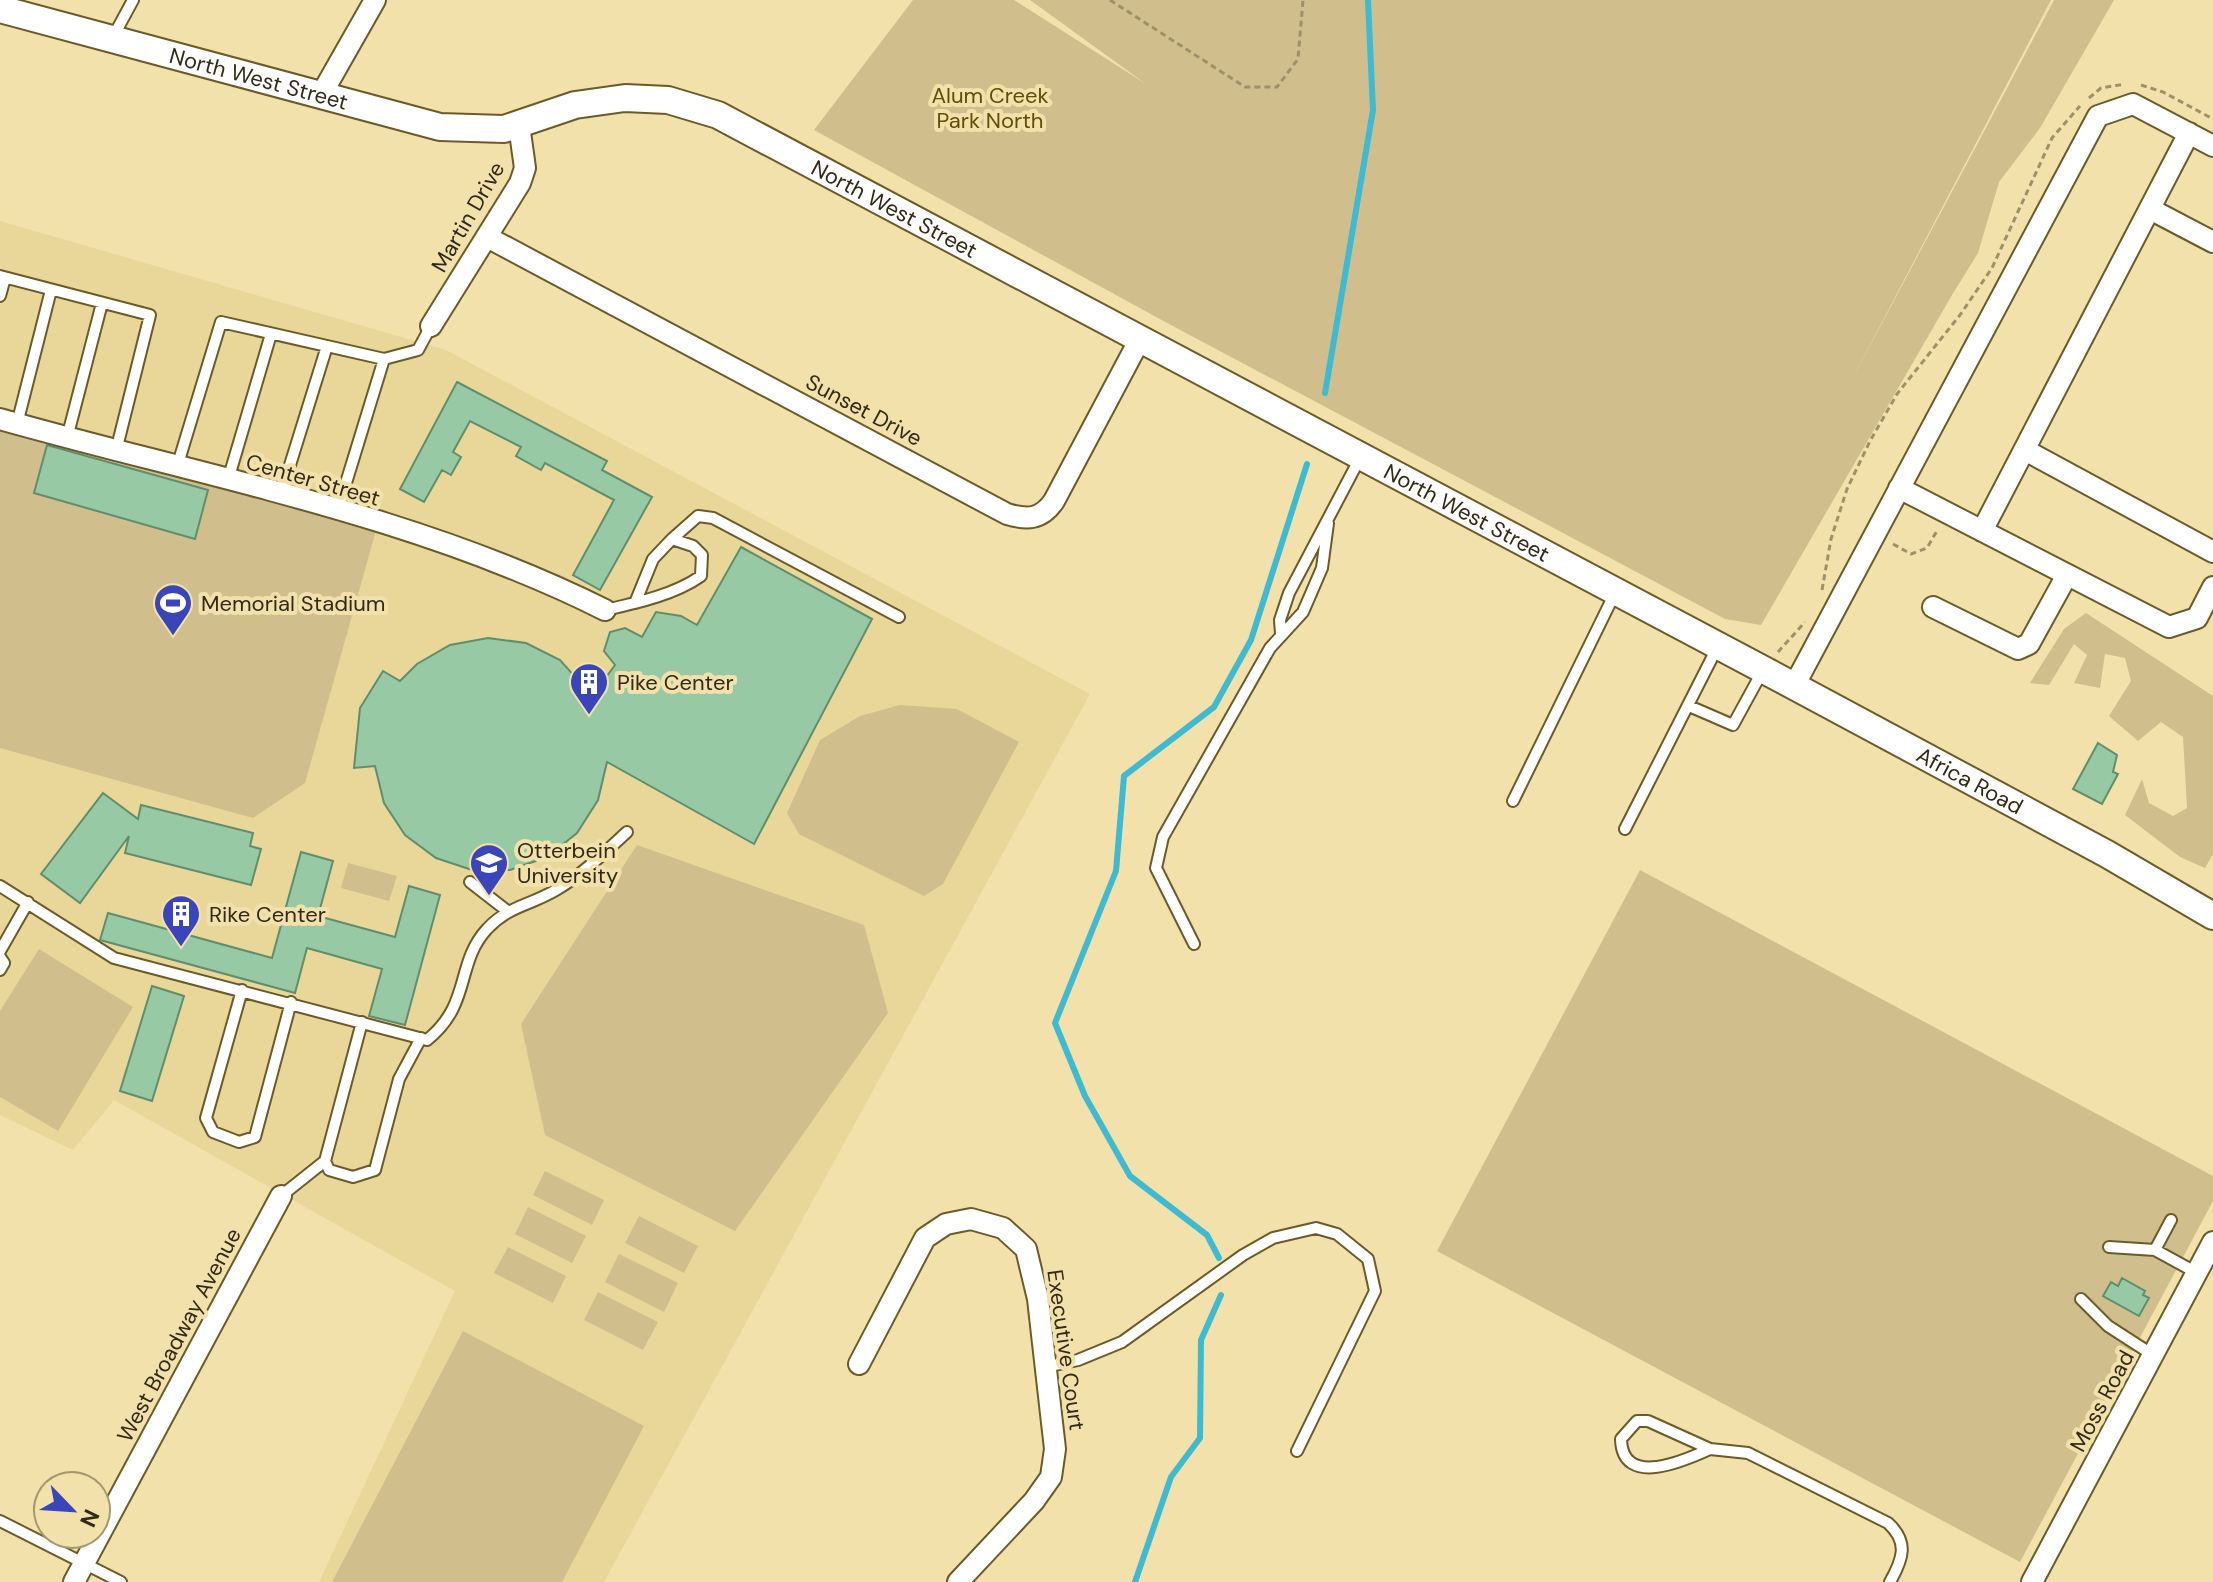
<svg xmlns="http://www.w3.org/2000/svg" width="2213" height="1582" viewBox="0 0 2213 1582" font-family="'DM Sans',sans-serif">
<rect width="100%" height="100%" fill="#f2e1ab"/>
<!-- built -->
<path fill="#e9d699" d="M0,221L446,350L1090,694L604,1582H319L455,1291L114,1100L73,1150L0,1115Z"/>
<!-- green -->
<path fill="#d0bf8c" d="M913,0H1014L1146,84L1030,0H2051L1849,385L2054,0H2114L2040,128L1999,182L1978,253L1952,295L1761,625L1725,619L1169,324L814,130Z
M0,422L377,527L305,783L253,818L0,748Z
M2086,613L2213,696V854L2205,868L2180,857L2125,815L2142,779L2149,803L2173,816L2187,808L2183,737L2161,722L2138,741L2109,716L2131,681L2125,658L2105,654L2100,688L2074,683L2087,655L2074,644L2049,685L2030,683L2064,629Z
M900,705L957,709L1019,742L943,884L924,896L799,834L787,813L820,740L860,716Z
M637,845L864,925L888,1013L735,1231L545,1135L521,1024Z
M348,863L397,876L389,901L341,888Z
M1640,870L2213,1176V1201L2020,1562L1437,1251Z
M39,949L133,1007L58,1131L0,1097V1011Z
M545,1171L604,1200L592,1225L533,1195Z
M528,1207L586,1236L572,1263L515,1234Z
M639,1216L698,1246L684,1273L625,1243Z
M508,1247L566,1276L553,1303L494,1273Z
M619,1254L678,1283L664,1312L605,1282Z
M598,1292L658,1322L643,1350L584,1320Z
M463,1331L644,1426L562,1582H332Z"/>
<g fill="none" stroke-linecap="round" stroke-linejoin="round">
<!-- stream -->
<path stroke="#3fbad0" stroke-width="6" d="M1325,393L1373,110L1368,0
M1219,1258L1207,1235L1130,1176L1085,1096L1055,1023L1116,871L1124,776L1214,707L1251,640L1307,464
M1135,1582L1171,1477L1200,1438L1201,1340L1221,1295"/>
</g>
<!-- building -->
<path fill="#98c9a5" stroke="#608e6d" stroke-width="2" d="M457,382L607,461L602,470L652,497L600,590L573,575L614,500L545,463L541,470L516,456L521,447L470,421L453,452L461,457L451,475L442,470L424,502L400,489Z
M47,445L208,490L195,539L34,493Z
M741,547L872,619L754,844L607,762L598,800L577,833L547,857L510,870H472L436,858L405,835L384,803L375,766L354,768L360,708L383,671L400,681L417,664L450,645L488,638L526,643L560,660L592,696L615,665L604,651L610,632L625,628L642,637L656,612L681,616L697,625Z
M2098,743L2117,755L2113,772L2118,774L2102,804L2073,789Z
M103,793L138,819L141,805L253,833L250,846L261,849L251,885L125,853L129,836L80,903L41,874Z
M301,852L333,861L318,916L395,937L409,886L440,895L405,1025L369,1016L382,969L307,948L295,993L100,940L108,913L272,958Z
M152,986L184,996L152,1101L120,1091Z
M2122,1278L2145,1291L2143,1295L2149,1298L2139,1316L2103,1296L2111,1282L2118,1286Z"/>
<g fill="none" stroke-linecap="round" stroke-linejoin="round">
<!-- service casing -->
<g stroke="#6b5b29" stroke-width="14">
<path id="service" d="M113,37L133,0
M0,276L150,315L116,451
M0,296L5,278
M17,424L51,290
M67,438L102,303
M177,467L221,322L384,359L418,350L431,326
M228,480L271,334
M281,494L327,346
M338,509L384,359
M672,539L698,516L713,518L899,617
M605,610C636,603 674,595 701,576L702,555L693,546L672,539L653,559L635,603
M1281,634L1280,620L1289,593L1360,458
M1689,706L1733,725L1762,672
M1513,801L1615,593
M1625,829L1717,648
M470,882L506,910
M0,886L114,958L427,1040C472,1004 455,964 487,929C510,905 529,906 556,890C583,874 604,853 627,832
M1194,944L1156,868L1163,837L1270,648L1303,612L1322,568L1328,523
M0,951L28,902
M0,957L4,963L0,970
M242,990L206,1118L213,1132L239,1142L255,1137L291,1002
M325,1161L362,1022
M281,1196L325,1161L329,1170L353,1177L375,1170L399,1079L421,1038
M2171,1220L2155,1250L2197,1273
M2109,1247L2155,1250
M2081,1299L2108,1326L2153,1355
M1045,1367L1078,1360L1122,1342L1243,1255L1273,1238L1316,1228L1337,1234L1368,1259L1375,1291L1297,1451
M1710,1449C1686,1460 1622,1489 1621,1439L1637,1421H1648L1710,1449L1748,1453L1888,1523C1909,1542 1903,1559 1890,1582
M0,1521L121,1582"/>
</g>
<!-- minor casing -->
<g stroke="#6b5b29" stroke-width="24">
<path id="minor" d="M321,95L375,0
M2150,209L2213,242
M487,237L1007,514C1027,520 1041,520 1054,501L1140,339
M431,326L520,183L525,168L519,125
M0,419C202,476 416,515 605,610
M2025,450L2213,552
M1899,488L2169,627L2197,618L2213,587
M1982,531L2189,133
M1933,607L2018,649L2029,644L2067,575
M1794,686L2098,116L2133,104L2213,146
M859,1364L925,1238L946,1224L971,1219L1003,1228L1026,1249L1038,1299L1055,1449L1051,1477L1034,1501L958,1582
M74,1582L281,1196
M2032,1582L2213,1242"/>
</g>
<!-- tertiary casing -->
<g stroke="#6b5b29" stroke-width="30">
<g id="tertiary">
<path id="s1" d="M0,9L440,127L504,129L575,105L625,98L668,100L718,115L1794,686L2107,854L2213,916"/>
</g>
</g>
<!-- path -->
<path stroke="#9e9169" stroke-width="3" stroke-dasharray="6 4" stroke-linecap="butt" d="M1110,0L1245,87H1277L1298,59L1303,0
M2141,85L2163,92L2213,119
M2089,98L2101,88L2125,84
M1893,544L1911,554L1927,548L1938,529
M1822,590L1831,539L1847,489L1870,441L1897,394L1960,315L1992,268L2052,138L2080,106
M1778,652L1805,622"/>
<!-- service -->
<use href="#service" stroke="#fff" stroke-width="10"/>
<!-- minor -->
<use href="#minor" stroke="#fff" stroke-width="20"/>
<!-- tertiary -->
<use href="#tertiary" stroke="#fff" stroke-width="26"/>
</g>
<!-- icons -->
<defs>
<g id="stadium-pin" transform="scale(2)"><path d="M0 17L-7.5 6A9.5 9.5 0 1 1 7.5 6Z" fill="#3945b8" stroke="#f2e1ab"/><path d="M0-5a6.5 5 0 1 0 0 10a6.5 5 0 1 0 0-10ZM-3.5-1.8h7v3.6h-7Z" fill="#fff"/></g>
<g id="building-pin" transform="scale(2)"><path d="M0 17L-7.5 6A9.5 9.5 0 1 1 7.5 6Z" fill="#3945b8" stroke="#f2e1ab"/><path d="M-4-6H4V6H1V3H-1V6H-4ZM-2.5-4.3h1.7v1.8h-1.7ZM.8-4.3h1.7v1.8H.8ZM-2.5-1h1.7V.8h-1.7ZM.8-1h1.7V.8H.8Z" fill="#fff"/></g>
<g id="university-pin" transform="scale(2)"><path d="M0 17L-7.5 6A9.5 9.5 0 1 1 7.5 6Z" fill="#3945b8" stroke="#f2e1ab"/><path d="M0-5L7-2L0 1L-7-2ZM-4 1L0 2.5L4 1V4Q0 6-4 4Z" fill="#fff"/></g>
</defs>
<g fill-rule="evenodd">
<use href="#stadium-pin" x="173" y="603"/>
<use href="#building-pin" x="589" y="682"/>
<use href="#university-pin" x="489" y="863"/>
<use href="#building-pin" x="181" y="914"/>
</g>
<g text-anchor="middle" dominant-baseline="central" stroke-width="8" stroke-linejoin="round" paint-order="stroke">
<!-- street labels -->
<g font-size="22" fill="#312a15" stroke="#f2e1ab">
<text stroke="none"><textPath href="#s1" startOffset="268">North West Street</textPath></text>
<text stroke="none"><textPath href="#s1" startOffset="940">North West Street</textPath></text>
<text transform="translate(468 217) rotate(-60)">Martin Drive</text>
<text transform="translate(864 410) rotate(28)">Sunset Drive</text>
<text transform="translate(313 480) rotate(16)">Center Street</text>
<text stroke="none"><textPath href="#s1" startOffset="1588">North West Street</textPath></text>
<text stroke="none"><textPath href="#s1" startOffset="2158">Africa Road</textPath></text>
<text transform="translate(179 1335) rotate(-62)">West Broadway Avenue</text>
<text transform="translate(1066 1350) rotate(82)">Executive Court</text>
<text transform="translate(2102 1401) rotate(-62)">Moss Road</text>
</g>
<!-- park labels -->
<g font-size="22" fill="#604d08" stroke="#f2e1ab">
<text x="990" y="95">Alum Creek<tspan x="990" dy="25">Park North</tspan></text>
</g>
<!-- poi labels -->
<g font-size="22" fill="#312a15" stroke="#f2e1ab" text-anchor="start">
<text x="201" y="603">Memorial Stadium</text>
<text x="617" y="682">Pike Center</text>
<text x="517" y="850">Otterbein<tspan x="517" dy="25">University</tspan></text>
<text x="209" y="914">Rike Center</text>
</g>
</g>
<!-- north arrow -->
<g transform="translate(72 1510) rotate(115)"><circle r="38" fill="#f2e1ab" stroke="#a5986f" stroke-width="2"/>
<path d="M0-6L14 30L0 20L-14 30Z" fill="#3945b8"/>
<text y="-12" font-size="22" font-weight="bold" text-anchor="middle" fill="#312a15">N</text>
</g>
</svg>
